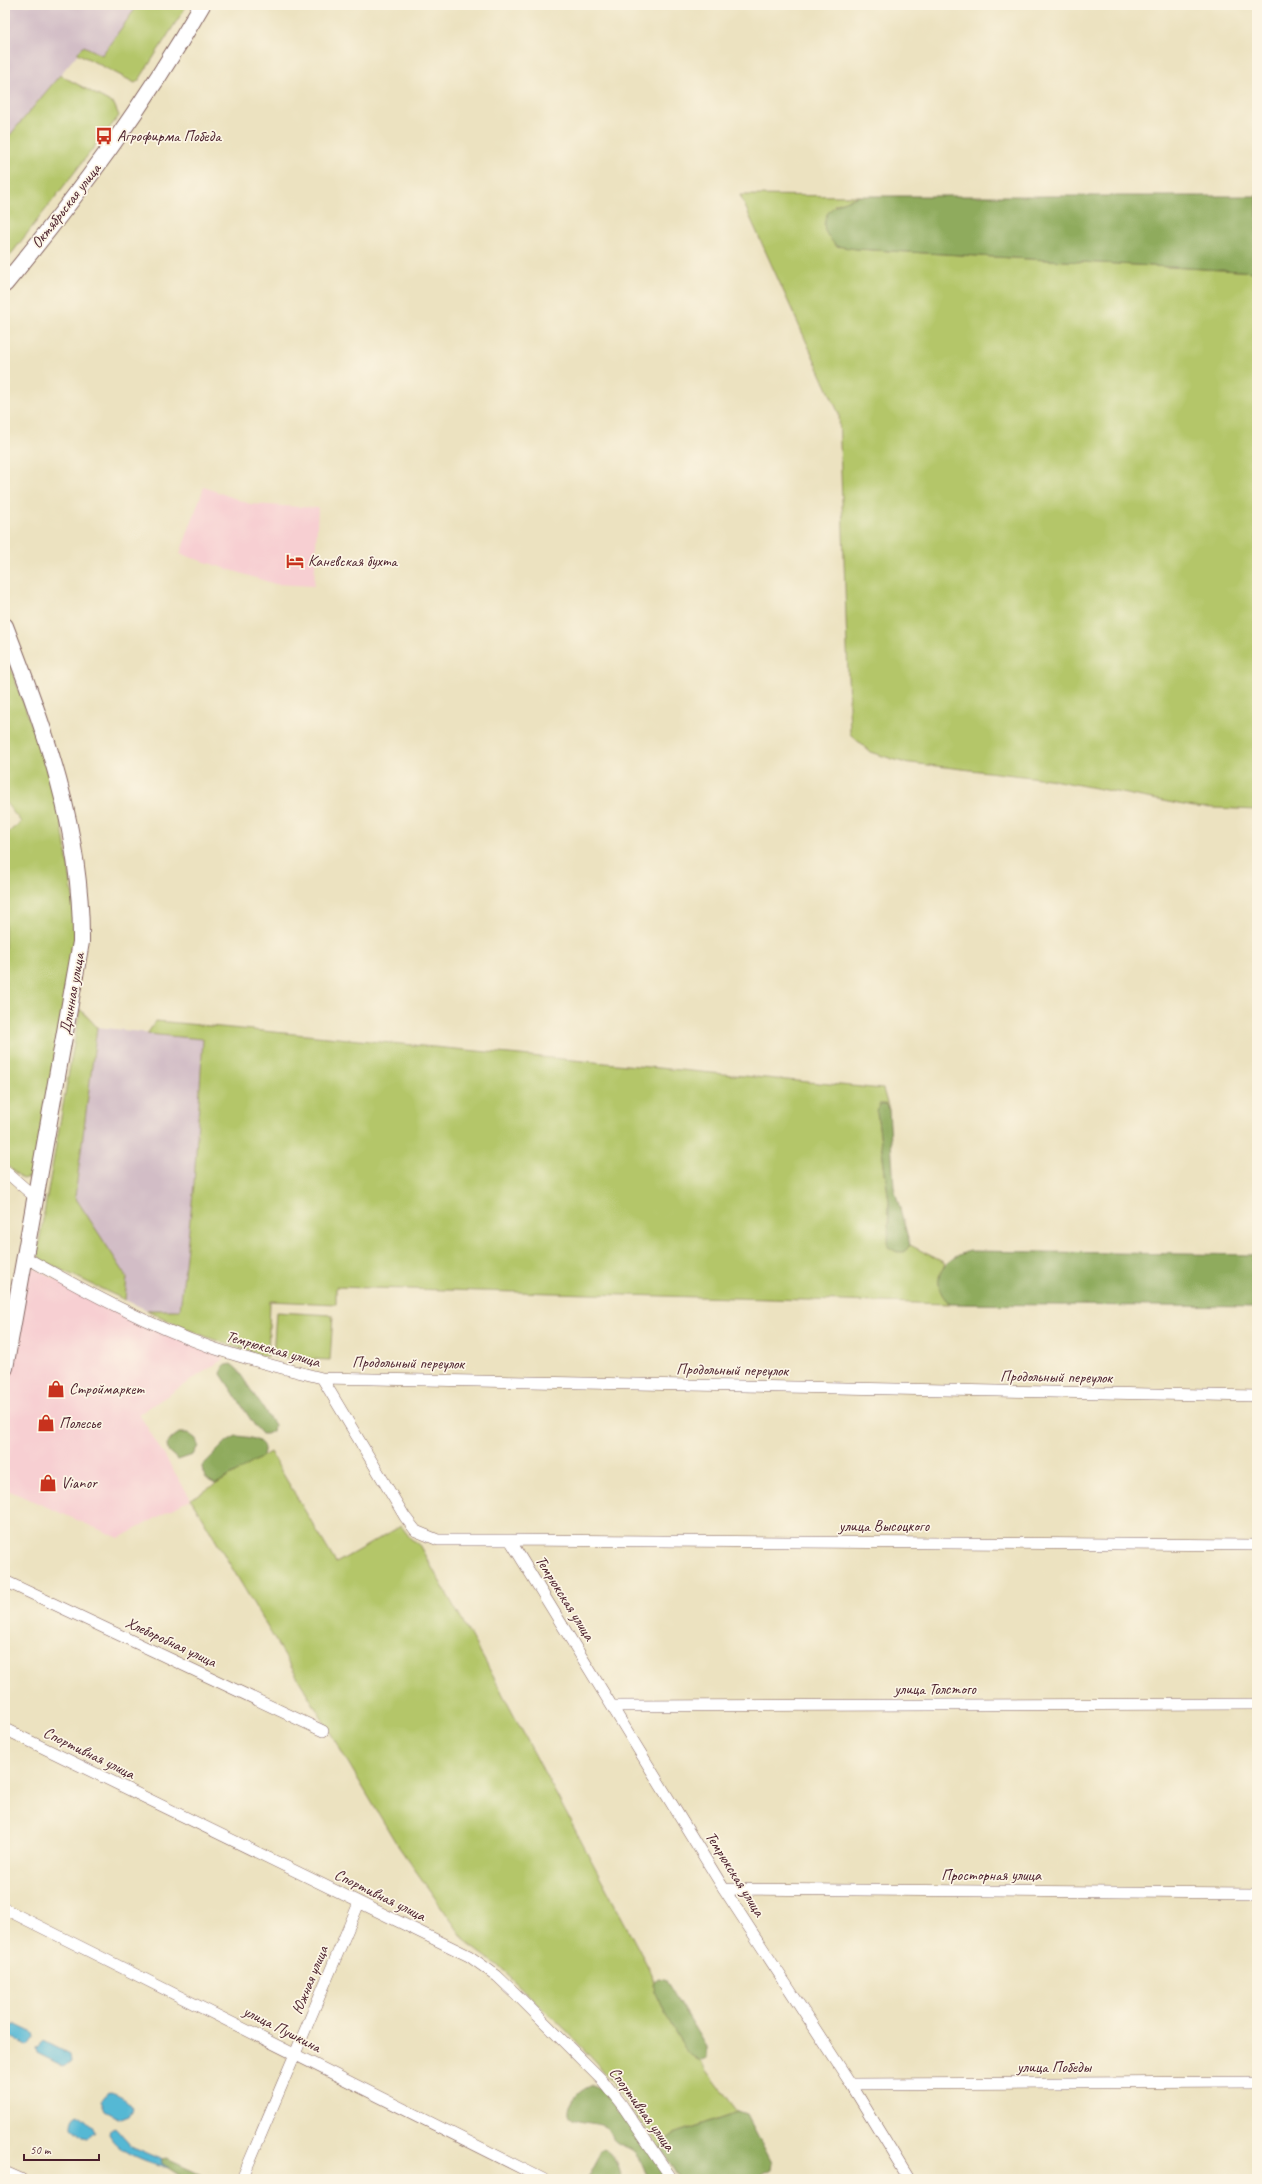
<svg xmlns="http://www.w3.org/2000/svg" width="1262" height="2184" viewBox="0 0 1262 2184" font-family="Caveat,sans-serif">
<rect width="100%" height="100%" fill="#fcf5e5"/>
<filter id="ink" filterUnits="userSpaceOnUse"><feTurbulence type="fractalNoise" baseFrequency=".025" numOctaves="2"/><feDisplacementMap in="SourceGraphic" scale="8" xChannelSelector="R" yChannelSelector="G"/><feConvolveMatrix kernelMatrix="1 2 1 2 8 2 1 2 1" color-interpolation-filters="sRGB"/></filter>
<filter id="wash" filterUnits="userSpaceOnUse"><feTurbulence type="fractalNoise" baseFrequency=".012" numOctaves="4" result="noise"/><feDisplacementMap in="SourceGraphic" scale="16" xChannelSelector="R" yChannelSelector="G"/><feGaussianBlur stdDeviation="0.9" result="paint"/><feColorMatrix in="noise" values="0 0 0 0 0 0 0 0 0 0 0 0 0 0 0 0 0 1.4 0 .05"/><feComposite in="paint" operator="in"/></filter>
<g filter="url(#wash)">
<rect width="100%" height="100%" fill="#ece2c0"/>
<!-- built -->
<path fill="#f7cfd2" d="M204,487L250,504L318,508L314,586L275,584L180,554Z
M29,1265L114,1310L225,1358L139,1414L191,1499L119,1538L5,1489V1398Z"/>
<!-- industrial -->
<path fill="#d2bdc6" d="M5,5H138L102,55L84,46L5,141Z
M97,1027L203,1039L194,1184L180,1311L147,1310L125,1300L127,1277L75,1197Z"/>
<!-- green -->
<path fill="#b4c669" stroke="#7f724a" d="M138,5H187L139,80L135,83L77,53L84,46L102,55Z
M60,75L114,104L119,116L107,131L101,130L96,137L98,142L5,262V141Z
M740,195L860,196L834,205L856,249L1257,272V810L1194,807L1048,779L902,762L870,752L850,734L839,414Z
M5,652L46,765L60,813L76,915L75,937L35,1175L23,1179L5,1164V835L21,822L5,802Z
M80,1009L97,1027L75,1197L127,1277L125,1300L41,1260L37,1253Z
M156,1021L883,1089L889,1110L885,1104L877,1112L889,1202L888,1226L904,1252L910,1245L945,1263C939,1277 939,1294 950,1304L336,1287V1304L270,1301L268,1357C226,1345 187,1331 147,1310H180L194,1184L203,1039L147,1034Z
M276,1312L333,1315L330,1360L273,1357Z
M270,1452L336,1563L401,1526L411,1539L418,1543L486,1663L652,1974C655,1995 681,2052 700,2061L738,2112L674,2134L663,2142L662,2150L598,2065L567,2031L497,1965L467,1943L396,1843L191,1499Z"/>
<!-- forest -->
<path fill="#8fab5d" stroke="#6c6544" d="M860,196H1257V272L856,249L836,246C833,242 827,236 825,231C820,208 843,201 860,196Z
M879,1104H885L889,1110L894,1187L910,1245L904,1252H897L888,1247L889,1202L877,1112Z
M970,1251L1257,1255V1307L950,1304C926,1282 943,1258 970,1251Z
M231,1364L237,1369L274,1425L273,1431L267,1434H262L255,1426L221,1374L223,1366Z
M179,1433H188L196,1439L198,1446L193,1455L178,1460L168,1451L167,1444L172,1438Z
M236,1436C248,1437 271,1439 262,1457L216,1484C206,1480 203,1476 202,1466L227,1441Z
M658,1978L665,1979L706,2047V2058L700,2061C680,2051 665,2011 655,1991L653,1984Z
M593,2085C606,2090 615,2099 617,2113L626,2115L667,2179H648C644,2169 641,2157 632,2150C626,2146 618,2145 613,2139C610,2136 610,2129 605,2127C594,2120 558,2126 572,2102C577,2093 583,2089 593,2085Z
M738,2112L747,2115L772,2163L771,2170L753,2179H680L662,2150L663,2142L674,2134Z
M606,2150C616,2158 619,2167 622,2179H586L601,2151Z
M167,2159L210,2179H185L162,2164L161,2160Z"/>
<!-- water -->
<path fill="#55b8d4" stroke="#506c80" d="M14,2024L33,2033L34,2037L28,2046L9,2036L10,2025Z
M44,2041L69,2054L70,2062L63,2066L37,2053L36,2049Z
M108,2092C117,2095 129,2099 133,2109L129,2116L121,2119L105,2111L101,2101Z
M79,2114L92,2126L95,2132L88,2138L83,2137L72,2127C72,2121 73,2116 79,2114Z
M115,2128L131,2146L161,2159L162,2164L169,2168C148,2162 120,2154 109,2134L110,2130Z"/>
</g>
<g filter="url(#ink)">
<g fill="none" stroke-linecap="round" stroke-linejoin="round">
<!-- street casing -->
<g stroke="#83635f" stroke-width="12">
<path id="street" d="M5,1171L36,1198
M25,1257C85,1291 148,1325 213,1348C249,1360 285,1369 322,1378L405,1517L416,1531L438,1540H510L724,1889L851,2084L909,2179
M322,1378L1257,1396
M510,1540L1257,1545
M5,1581L323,1731
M613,1706L1257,1704
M5,1729L469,1956L497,1976L519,1997L603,2081L622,2105L672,2179
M724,1889L1257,1893
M5,1909L543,2179
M851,2084L1257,2082
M5,2172L21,2179
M242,2179L359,1903"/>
</g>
<!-- secondary casing -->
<g stroke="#83635f" stroke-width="18">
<path id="secondary" d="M5,284C79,194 144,106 202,5
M5,626C45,730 82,829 81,942L5,1368"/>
</g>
<!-- street -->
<use href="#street" stroke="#fff" stroke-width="11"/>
<!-- secondary -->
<use href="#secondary" stroke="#fff" stroke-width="16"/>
</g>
</g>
<!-- icons -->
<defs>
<g id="bus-bare" transform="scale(1.38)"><path d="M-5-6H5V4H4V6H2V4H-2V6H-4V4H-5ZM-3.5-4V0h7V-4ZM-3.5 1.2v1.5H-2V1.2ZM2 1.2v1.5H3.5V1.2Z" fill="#c8321e" stroke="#fcf5e5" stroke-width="2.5" paint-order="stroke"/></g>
<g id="hotel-bare" transform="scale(1.38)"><path d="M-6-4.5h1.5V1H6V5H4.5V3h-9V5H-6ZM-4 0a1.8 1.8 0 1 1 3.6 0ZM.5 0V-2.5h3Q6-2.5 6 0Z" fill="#c8321e" stroke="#fcf5e5" stroke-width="2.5" paint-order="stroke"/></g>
<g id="shop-bare" transform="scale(1.38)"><path d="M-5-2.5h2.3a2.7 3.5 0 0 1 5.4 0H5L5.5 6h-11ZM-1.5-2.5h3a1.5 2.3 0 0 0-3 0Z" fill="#c8321e" stroke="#fcf5e5" stroke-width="2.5" paint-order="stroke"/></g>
</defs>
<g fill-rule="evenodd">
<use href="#bus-bare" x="104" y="136"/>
<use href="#hotel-bare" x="295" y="561"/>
<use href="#shop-bare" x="56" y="1389"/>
<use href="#shop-bare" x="46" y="1423"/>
<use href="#shop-bare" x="48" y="1483"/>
</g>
<g text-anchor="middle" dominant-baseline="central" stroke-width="3.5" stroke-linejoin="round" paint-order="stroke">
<!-- poi labels -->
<g font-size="16" fill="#4a1f2b" stroke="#fcf5e5" text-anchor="start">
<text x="117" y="136">Агрофирма Победа</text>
<text x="308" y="561">Каневская бухта</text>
<text x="69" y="1389">Строймаркет</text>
<text x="59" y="1423">Полесье</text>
<text x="61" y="1483">Vianor</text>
</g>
<!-- street labels -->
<g font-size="16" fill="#4a1f2b" stroke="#fcf5e5">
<text transform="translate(66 206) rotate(-52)">Октябрьская улица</text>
<text transform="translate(72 994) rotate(-80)">Длинная улица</text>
<text transform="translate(273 1349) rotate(16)">Темрюкская улица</text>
<text transform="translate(408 1363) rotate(1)">Продольный переулок</text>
<text transform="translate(732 1370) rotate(1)">Продольный переулок</text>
<text transform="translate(1056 1377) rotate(1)">Продольный переулок</text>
<text x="884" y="1526">улица Высоцкого</text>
<text transform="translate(565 1598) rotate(58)">Темрюкская улица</text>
<text transform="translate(171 1642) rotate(25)">Хлеборобная улица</text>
<text x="935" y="1689">улица Толстого</text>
<text transform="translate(89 1753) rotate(26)">Спортивная улица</text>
<text transform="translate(735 1874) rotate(58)">Темрюкская улица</text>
<text x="991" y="1875">Просторная улица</text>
<text transform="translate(380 1895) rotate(26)">Спортивная улица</text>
<text transform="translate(310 1980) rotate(-68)">Южная улица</text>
<text transform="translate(282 2029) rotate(27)">улица Пушкина</text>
<text x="1054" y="2067">улица Победы</text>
<text transform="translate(642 2109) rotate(54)">Спортивная улица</text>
</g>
</g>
<!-- margin -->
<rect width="1262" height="2184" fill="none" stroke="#fcf5e5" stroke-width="20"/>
<!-- scale -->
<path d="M24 2154v6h75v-6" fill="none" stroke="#4a1f2b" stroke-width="2"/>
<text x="30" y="2154" font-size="12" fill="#4a1f2b" stroke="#fcf5e5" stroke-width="3" paint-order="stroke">50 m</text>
</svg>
